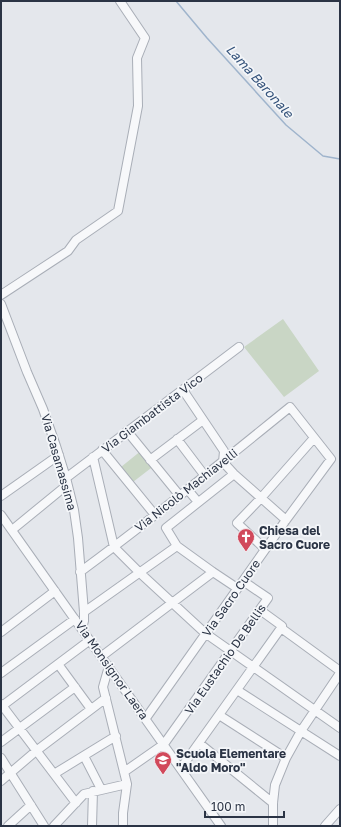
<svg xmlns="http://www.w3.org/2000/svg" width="341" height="827" viewBox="0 0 341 827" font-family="'Golos Text',sans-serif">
<rect width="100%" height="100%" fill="#e4e7ec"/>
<!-- green -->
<path fill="#c9d6c5" d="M283,319L319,371L284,397L244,347Z
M142,450L155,465L133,482L121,467Z"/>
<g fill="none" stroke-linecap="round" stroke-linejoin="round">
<!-- stream -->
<path stroke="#9fb4cc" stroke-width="1.5" d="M176,1L207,38L286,125L323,156L340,159"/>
<!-- minor casing -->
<g stroke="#a9aeb7" stroke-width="10">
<path id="minor" d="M1,295L68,251L76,240L118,211L138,106L137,58L145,38L120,1
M1,304L27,372L43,409L56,446L66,478L74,510L78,538L84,612V621L82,628
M183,390L224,451L223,462L234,474L286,520
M127,431L180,496
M177,439L205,476
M102,450L155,515
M93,457L114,547L140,573L205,633L340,728
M150,460L203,420
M234,474L166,528L177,546L213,572L237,588
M66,478L239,347
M188,490L198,502
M1,496L59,455
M1,515L221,826
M12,530L67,485
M265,549L237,523L261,498L314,438
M80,572C152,519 221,463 290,407L331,459L286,520L146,718
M260,610L282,626L281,628
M84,612L177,546
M281,628L340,671
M1,632L55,591
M102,656L213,572
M58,664L91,709
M109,666L103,687L127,784L123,813V826
M1,673L75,619
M237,690L340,756
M1,704L76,803
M2,706L90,640
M219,715L286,758
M1,742L75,687
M199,743L273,803
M84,756L101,789
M1,758L44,826
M181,768L281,628
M124,772L164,744L268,598L243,581
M54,774L116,736
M1,781L36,751L106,698
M8,826L31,805
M54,826L84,794L127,784
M92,826L93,791
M273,826V803L275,785L286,758L301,731L340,673
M325,826L340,809"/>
</g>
<!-- minor -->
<use href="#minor" stroke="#f7f8fa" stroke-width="8"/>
</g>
<!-- icons -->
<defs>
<g id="church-pin" transform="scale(0.9)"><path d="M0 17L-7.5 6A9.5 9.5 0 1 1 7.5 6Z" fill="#d1495b" stroke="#f4f6f9"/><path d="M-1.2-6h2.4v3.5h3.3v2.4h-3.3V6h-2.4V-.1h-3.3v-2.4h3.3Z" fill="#fff"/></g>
<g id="school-pin" transform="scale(0.9)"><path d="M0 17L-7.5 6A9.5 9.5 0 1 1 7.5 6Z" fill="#d1495b" stroke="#f4f6f9"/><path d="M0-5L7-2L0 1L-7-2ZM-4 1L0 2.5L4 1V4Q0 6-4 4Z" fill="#fff"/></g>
</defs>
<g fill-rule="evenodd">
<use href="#church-pin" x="246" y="537"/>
<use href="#school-pin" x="163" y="760"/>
</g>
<g text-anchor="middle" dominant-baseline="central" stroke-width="3.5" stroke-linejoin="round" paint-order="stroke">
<!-- street labels -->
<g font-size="12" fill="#2b3445" stroke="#f4f6f9">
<text transform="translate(152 413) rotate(-37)">Via Giambattista Vico</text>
<text transform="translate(59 462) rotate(74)">Via Casamassima</text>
<text transform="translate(186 490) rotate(-38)">Via Nicolò Machiavelli</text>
<text transform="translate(231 598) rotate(-55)">Via Sacro Cuore</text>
<text transform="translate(225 659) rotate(-55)">Via Eustachio De Bellis</text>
<text transform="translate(112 670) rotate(55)">Via Monsignor Laera</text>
</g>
<!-- poi labels -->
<g font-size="12" font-weight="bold" fill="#2b3445" stroke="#f4f6f9" text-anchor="start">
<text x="259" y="530">Chiesa del<tspan x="259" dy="14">Sacro Cuore</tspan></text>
<text x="176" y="753">Scuola Elementare<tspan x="176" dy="14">"Aldo Moro"</tspan></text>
</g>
<!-- water labels -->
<g font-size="13" font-style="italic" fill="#34527a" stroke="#f4f6f9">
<text transform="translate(260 81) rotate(48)">Lama Baronale</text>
</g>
</g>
<!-- border -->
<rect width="341" height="827" fill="none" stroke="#2b3445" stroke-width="4"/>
<!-- scale -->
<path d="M205 811v6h79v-6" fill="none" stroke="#2b3445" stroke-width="2"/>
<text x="211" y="811" font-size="12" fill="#2b3445" stroke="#f4f6f9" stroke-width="3" paint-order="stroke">100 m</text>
</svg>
